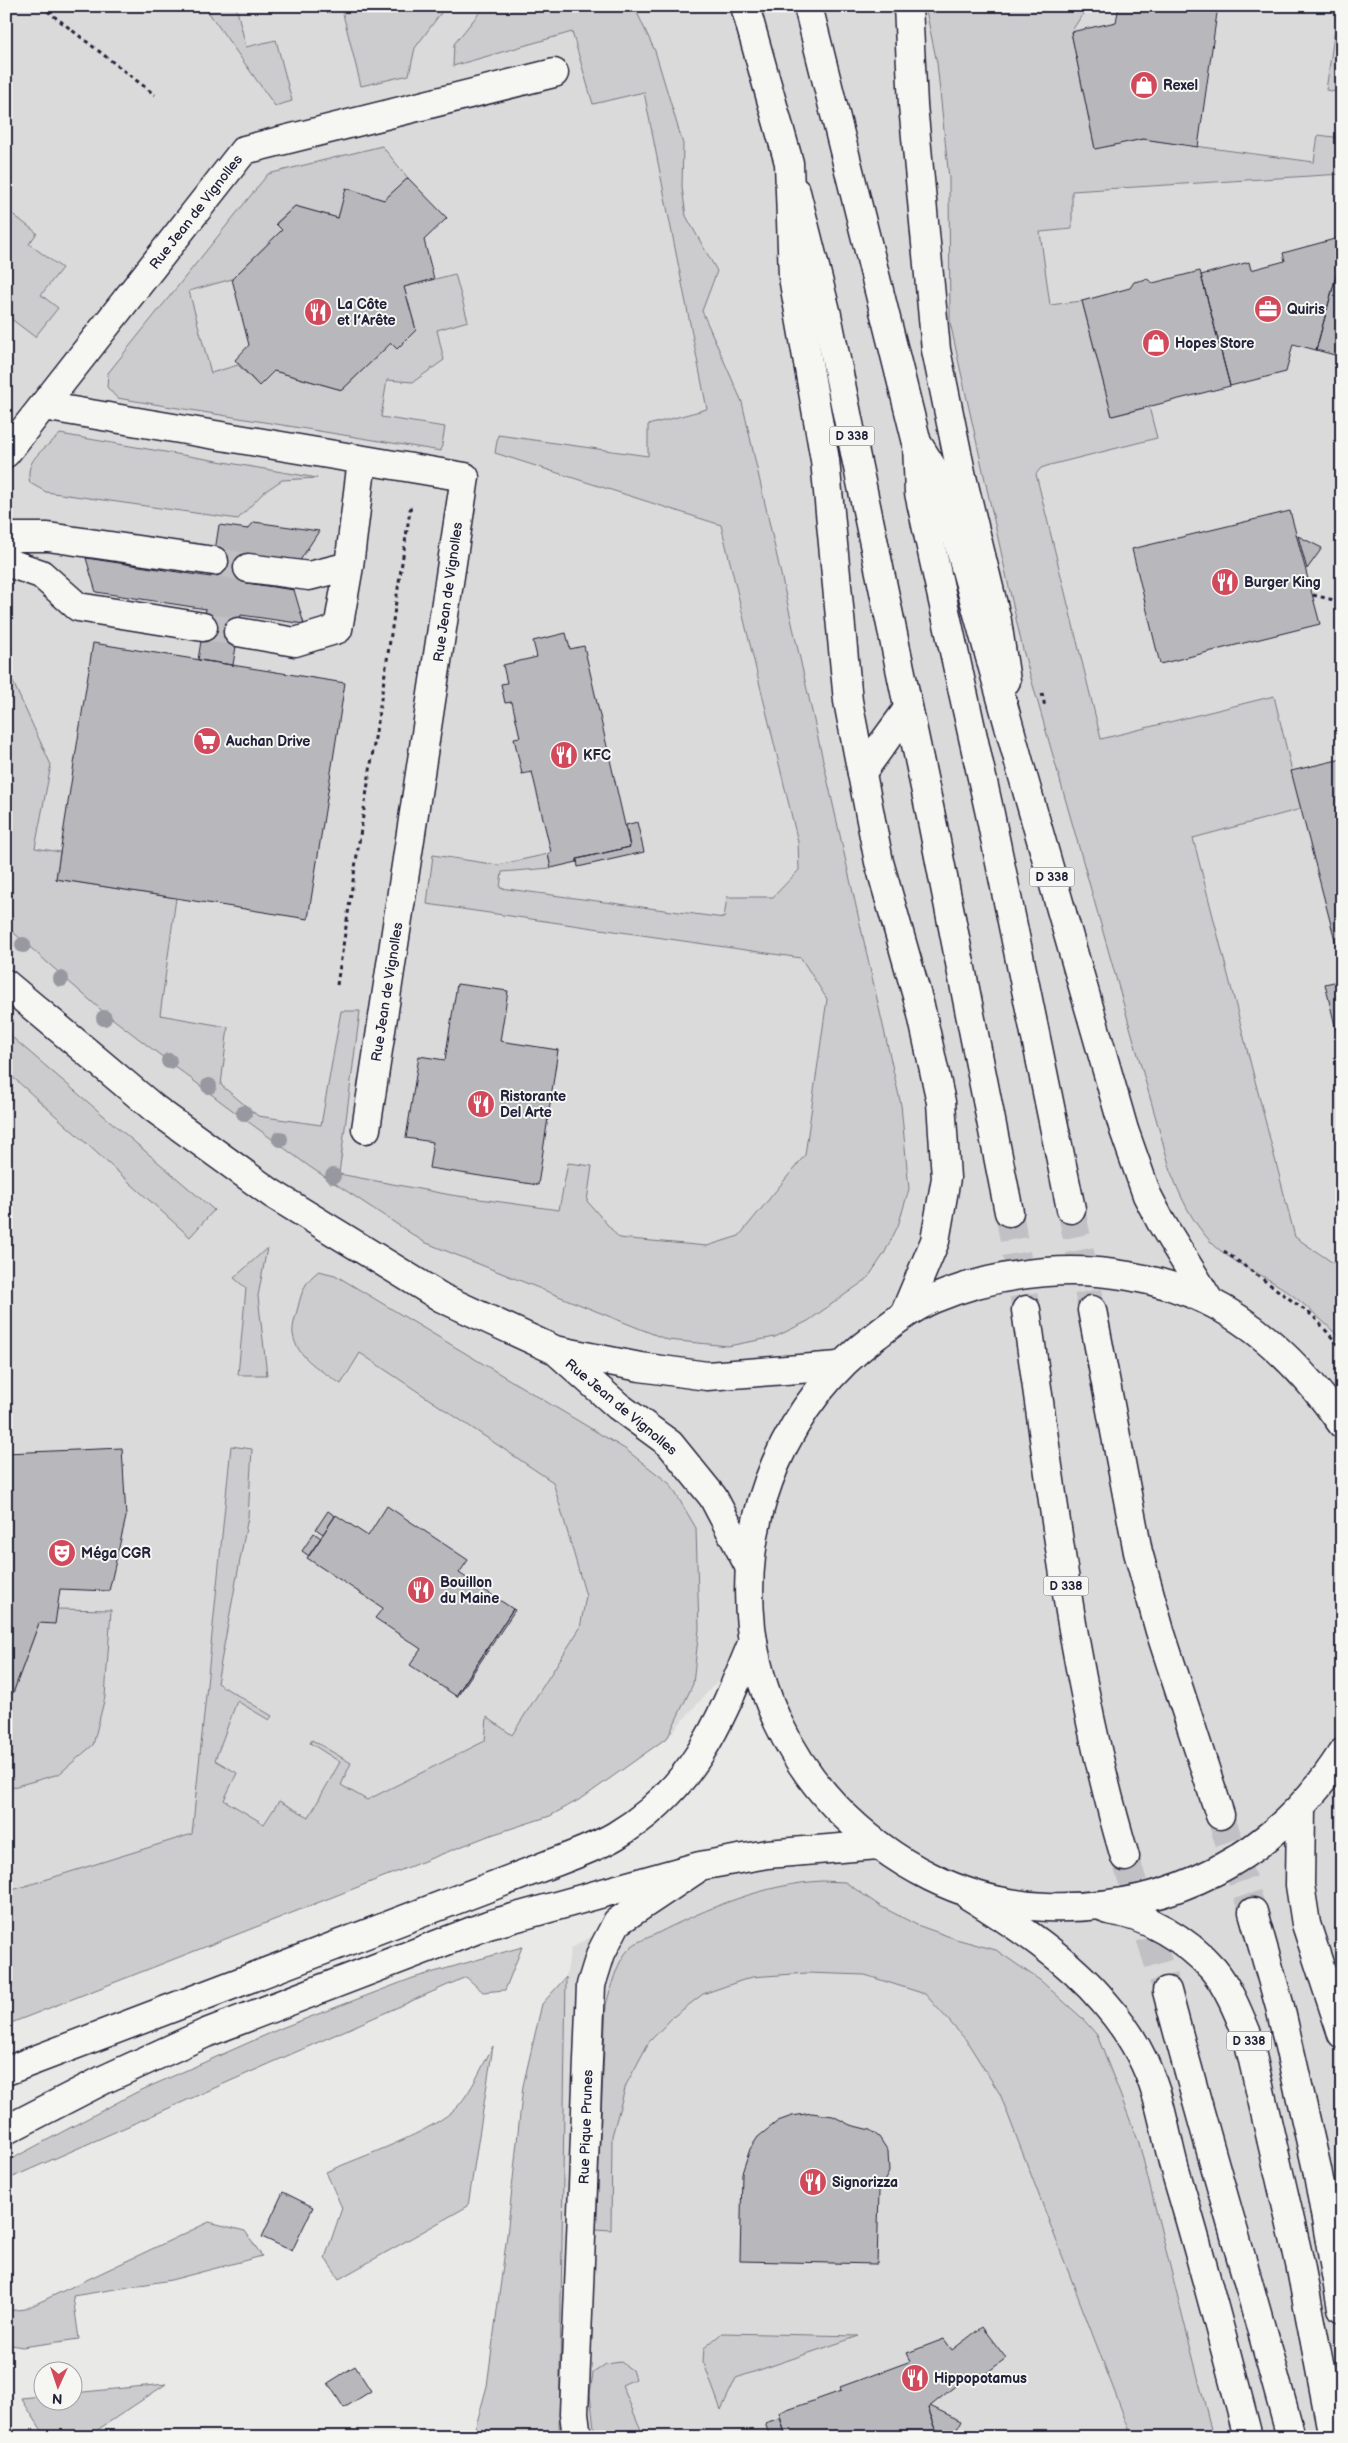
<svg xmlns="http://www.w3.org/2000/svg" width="1348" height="2443" viewBox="0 0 1348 2443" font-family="'Balsamiq Sans',sans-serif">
<rect width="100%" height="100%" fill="#e9e9e7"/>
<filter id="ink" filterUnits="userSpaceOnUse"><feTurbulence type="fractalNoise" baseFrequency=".02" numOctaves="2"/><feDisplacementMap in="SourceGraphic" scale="10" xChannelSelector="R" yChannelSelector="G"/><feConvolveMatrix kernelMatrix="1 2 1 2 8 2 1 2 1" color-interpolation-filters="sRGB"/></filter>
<g filter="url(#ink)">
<!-- built -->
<path fill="#dadada" d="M6,6H1342V2437H559L566,1977L571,1948L617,1922L700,1866L877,1845L819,1789L753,1641L668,1737L550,1816L488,1836L6,2025Z"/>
<!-- green -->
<path fill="#ccccce" stroke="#777784" d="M204,6H236L246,47L276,40L292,101L275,106Z
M341,6H446L415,48L409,75L361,86Z
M485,6H634L655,51L683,144L682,187L686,216L717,271L702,311L742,402L901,1105L909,1189L898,1226L884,1254L867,1279L808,1321L775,1337L728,1346L668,1340L424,1242L310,1167L224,1104L100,1009L6,926V667L51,765L35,848L60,852L56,879L176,898L160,1015L228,1027L221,1085L258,1116L321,1125L341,1011H360L339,1174L451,1195L559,1210L568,1163L592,1166L587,1201L619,1238L707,1246L739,1236L805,1155L827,999L801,958L427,904L433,855L498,865L548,854L551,868L502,872L500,888L724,918L727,897H773L799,870L798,842L721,525L495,453L498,435L648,456V425L707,409L644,92L593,104L572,32L453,66L454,44Z
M925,6H1088L1071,32L1095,148L1143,139L1314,162L1318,135L1342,138V174L1072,191V229L1040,232L1050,305L1082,301L1112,416L1149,407L1157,438L1050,465L1041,468L1036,474L1101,739L1274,696L1301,809L1193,838L1295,1237L1342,1269V1340C1324,1322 1305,1304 1284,1289C1261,1273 1229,1262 1210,1241C1192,1221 1182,1200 1172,1175L1023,650L958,359L950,322L949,179L937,63Z
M1335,29L1342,31V93L1326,90Z
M382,146L408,178L384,200L347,189L338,218L295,206L276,223L282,230L232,279L189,291L211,373L238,365L259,386L274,371L342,390L391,343L416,330L404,287L455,274L468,321L437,330L444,360L413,382L387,380L381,417L445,427L441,451L117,398L107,387L108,373L268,174Z
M6,209L37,233L29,244L62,268L41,295L58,308L35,337L6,315Z
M60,434L317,478L282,480L264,492L238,519L46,492L30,483C24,459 44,450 60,434Z
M6,1032L214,1210L190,1237L6,1071Z
M267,1248L258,1296L267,1375H238L246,1288L234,1278Z
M319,1271L335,1275L625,1449L670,1484L696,1528L699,1629L693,1684L668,1737L584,1797L550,1816L488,1836L6,2025V1892L192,1834L231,1446L252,1449L248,1517L217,1683L272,1716L269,1720L237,1701L215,1760L237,1773L224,1800L264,1824L279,1801L309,1817L340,1762L310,1743L312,1740L351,1763L341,1785L367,1800L485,1741L487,1717L512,1735L580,1628L586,1596L553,1482L360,1353L341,1384C324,1372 296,1358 293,1334C292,1326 296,1315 298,1307C302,1291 305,1281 319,1271Z
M57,1609L111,1610L105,1697L93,1745L59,1774L6,1789V1695L13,1693L39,1623Z
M822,1881L845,1882L880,1906L917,1925L956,1939L996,1950L1041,1981L1082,2018L1097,2035L1139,2143L1213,2437H1132L1000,2094L966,2040L925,1994L865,1975L807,1973L752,1977L703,1994L673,2017L649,2042L626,2085L612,2136L611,2230L596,2229L606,2005C611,1987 616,1963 629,1949C635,1942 648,1938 656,1934C707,1908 765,1884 822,1881Z
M522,1947L505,1990L483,1992L466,1977L6,2180V2162L135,2093L284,2027L413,1978Z
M566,1977L559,2437H469L474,2433L487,2386L507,2235L523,2086L542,2004Z
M493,2046L468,2206L339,2279L325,2258L342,2208L326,2172C360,2157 434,2132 458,2106C473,2089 482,2066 493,2046Z
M209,2222L245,2231L262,2256L171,2280L73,2296L79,2339L22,2347L6,2344V2311L25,2309Z
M722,2333L859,2336L736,2378L721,2410L703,2361L704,2348Z
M621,2362L632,2370L635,2379L622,2385L644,2437H595L590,2394L593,2373L606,2364Z
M166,2384L87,2437H46L21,2398L42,2396V2400H72L73,2393Z"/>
<!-- building -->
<path fill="#b8b8bc" stroke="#22223b" d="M1119,6H1218L1198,147L1143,139L1095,149L1071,32L1116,22Z
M408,178L447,218L424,240L434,279L404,287L416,330L397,349L391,343L342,390L274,371L259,386L235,360L249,345L232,279L282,230L276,224L295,206L338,218L346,188L384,200Z
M1342,237V254L1316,350L1293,344L1286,372L1230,386L1201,275L1249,262L1251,270L1285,261L1283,253Z
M1342,254V357L1316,350Z
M1200,271L1230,386L1112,416L1082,301L1130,288L1134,282L1147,279L1153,283Z
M1290,511L1320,624L1160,664L1132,549Z
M254,522L319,531L299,562L248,568L246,583L294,590L304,624L241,615L233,665L198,660L206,609L96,592L86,558L211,577L219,525L248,529Z
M1298,536L1322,548L1307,569Z
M566,633L570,649L584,646L630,847L577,859V862L551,868L548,854L551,852L532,772L522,774L514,738L520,737L512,702L505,703L501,684L507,683L503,665L537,657L533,641Z
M93,643L345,683L308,919L56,879Z
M1342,759V967L1291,771Z
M637,822L644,852L578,867L577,859L630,847L626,825Z
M1342,980V1037L1338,1038L1325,984Z
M457,984L508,991L500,1041L558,1050L538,1185L429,1168L433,1142L406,1138L419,1056L445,1060Z
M122,1448L126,1517L109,1591L60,1589L55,1624L39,1623L13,1693L6,1695V1453Z
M387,1506L468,1560L459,1573L513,1609L456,1696L410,1665L421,1649L375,1618L383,1608L307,1558L336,1515L368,1536Z
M328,1511L335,1516L323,1534L316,1529Z
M314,1533L321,1538L309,1556L302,1551Z
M513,1609L515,1610L457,1697L456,1696Z
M812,2113L833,2116L850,2125L870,2130L879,2137L888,2151L889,2172L879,2191L877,2264L740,2261L742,2173L750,2149L758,2137L778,2121L792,2116Z
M283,2192L313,2207L292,2251L262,2237Z
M982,2327L1006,2358L975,2382L970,2374L928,2408L939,2437H786L779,2413L841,2391L840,2387L911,2361L907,2353L944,2339L952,2350Z
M355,2366L371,2391L344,2408L328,2383Z
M930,2406L961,2421L953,2437H939L928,2408Z
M780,2418L786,2437H770L765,2423Z"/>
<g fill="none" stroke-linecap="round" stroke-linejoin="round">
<!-- minor-tunnel -->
<path stroke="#c1c1c5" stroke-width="28" stroke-dasharray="28 14" stroke-linecap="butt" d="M214,561L248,568
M203,627L238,632"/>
<!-- major-tunnel -->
<path stroke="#c1c1c5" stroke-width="28" stroke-dasharray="28 14" stroke-linecap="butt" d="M1071,1209L1092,1310
M1009,1212L1026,1310
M1220,1815L1253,1912
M1125,1857L1167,1991"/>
<!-- minor casing -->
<g stroke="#22223b" stroke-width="31">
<path id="minor" d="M908,6L913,105L936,350L962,477L997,621L1006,681
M43,406L465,477L366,1129
M6,453L244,150L554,73
M6,537H48L214,561
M6,562L41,574L78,607L203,627
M248,568L309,576L349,566L362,460
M238,632L295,642L338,629L349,566
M862,772L908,709
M6,984L155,1109L271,1193L442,1298L555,1350L640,1367L707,1376L839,1366
M556,1351L618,1406L670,1444L713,1497L749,1566
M968,1895C1015,1924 1068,1959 1104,2002C1127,2028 1146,2060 1156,2093C1164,2119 1168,2145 1175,2170C1202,2259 1225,2347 1248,2437
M577,2437L574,2413L591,1985L601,1953L617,1922L695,1870"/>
</g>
<!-- major casing -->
<g stroke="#22223b" stroke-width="31">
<path id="major" d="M796,192L827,315L855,453L932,821L1009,1212
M917,443L919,493L990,814L1071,1209
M1026,1310C1053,1494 1072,1680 1125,1857
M1092,1310L1138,1552L1160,1631L1220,1815
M1342,1424C1307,1374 1264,1329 1208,1301C1159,1277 1100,1268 1046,1272C1008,1275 968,1284 933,1299C912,1308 894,1322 877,1335C786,1402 739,1515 751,1627C758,1693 789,1757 834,1805C890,1864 965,1904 1047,1907C1171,1911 1275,1858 1342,1753
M1301,1808L1300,1885L1306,1924L1342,2034
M1108,1910C1146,1915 1187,1940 1213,1969C1228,1987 1238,2012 1247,2034L1300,2264L1333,2437
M1253,1912L1280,2007L1317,2169L1342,2308
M1167,1991C1206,2140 1251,2287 1291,2437"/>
</g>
<!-- highway casing -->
<g stroke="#22223b" stroke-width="31">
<path id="highway" d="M745,6L789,163L793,277L825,460L848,701L879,862L921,1010L941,1102L946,1178L935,1241L904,1315
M808,6L917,443L942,483L1020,766L1124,1130L1147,1195L1161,1222L1210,1302
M6,2071L537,1869C562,1859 591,1850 615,1836C694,1789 720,1722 753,1641
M6,2130L105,2079L206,2033L488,1925L700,1866L767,1854L878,1845"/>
</g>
<!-- path -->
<path stroke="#22223b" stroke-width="3" stroke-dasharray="4 4" stroke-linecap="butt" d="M41,6L155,95
M1313,595L1342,602
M1042,693L1045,707
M337,985L411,504
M1224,1251L1313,1316L1342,1349"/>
<!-- minor -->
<use href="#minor" stroke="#f6f6f2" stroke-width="28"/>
<!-- major -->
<use href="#major" stroke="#f6f6f2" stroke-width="28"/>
<!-- highway -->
<use href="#highway" stroke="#f6f6f2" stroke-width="28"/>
</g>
<!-- trees -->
<g fill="#9898a1">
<circle cx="23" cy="945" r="8"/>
<circle cx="61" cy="979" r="8"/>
<circle cx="104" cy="1018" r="8"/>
<circle cx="169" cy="1061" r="8"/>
<circle cx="209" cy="1086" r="8"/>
<circle cx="244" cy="1113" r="8"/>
<circle cx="280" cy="1139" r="8"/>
<circle cx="333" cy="1176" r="8"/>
</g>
</g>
<!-- icons -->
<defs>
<g id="shop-disc" transform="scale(1.4375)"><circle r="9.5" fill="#d1495b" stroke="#f6f6f2"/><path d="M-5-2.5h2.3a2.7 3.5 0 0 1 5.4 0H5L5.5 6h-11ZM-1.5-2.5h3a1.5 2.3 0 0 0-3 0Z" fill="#fff"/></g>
<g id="office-disc" transform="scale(1.4375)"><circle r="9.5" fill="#d1495b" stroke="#f6f6f2"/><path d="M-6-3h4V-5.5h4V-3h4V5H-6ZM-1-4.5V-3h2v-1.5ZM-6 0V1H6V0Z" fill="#fff"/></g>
<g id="restaurant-disc" transform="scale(1.4375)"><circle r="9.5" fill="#d1495b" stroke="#f6f6f2"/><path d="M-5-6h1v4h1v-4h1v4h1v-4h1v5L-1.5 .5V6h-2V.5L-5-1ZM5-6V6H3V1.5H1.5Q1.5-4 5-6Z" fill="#fff"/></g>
<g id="supermarket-disc" transform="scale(1.4375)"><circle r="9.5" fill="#d1495b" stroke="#f6f6f2"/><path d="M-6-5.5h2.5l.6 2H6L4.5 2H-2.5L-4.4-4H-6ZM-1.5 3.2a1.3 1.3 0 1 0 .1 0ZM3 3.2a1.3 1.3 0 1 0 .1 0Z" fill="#fff"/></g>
<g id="theatre-disc" transform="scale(1.4375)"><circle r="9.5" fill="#d1495b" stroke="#f6f6f2"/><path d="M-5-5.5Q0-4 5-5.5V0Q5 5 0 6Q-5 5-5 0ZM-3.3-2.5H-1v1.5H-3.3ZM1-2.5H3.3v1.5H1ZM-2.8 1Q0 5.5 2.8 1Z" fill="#fff"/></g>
</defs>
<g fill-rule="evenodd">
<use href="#shop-disc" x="1144" y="85"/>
<use href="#office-disc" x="1268" y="309"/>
<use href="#restaurant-disc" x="318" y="312"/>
<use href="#shop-disc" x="1156" y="343"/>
<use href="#restaurant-disc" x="1225" y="582"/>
<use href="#supermarket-disc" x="207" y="741"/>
<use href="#restaurant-disc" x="564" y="755"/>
<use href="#restaurant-disc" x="481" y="1104"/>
<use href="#theatre-disc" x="62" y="1553"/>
<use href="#restaurant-disc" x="421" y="1590"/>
<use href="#restaurant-disc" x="813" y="2182"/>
<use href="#restaurant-disc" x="915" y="2378"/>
</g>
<g text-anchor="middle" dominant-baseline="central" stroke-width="4" stroke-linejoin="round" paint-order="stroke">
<!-- shield labels -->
<g fill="#f6f6f2" stroke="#626272" stroke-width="1">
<rect x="829.5" y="426.5" width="45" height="19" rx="4"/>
<rect x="1029.5" y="867.5" width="45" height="19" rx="4"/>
<rect x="1043.5" y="1576.5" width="45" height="19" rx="4"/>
<rect x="1226.5" y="2031.5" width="45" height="19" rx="4"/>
</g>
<g font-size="12" font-weight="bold" fill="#22223b">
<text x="852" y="436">D 338</text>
<text x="1052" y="877">D 338</text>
<text x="1066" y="1586">D 338</text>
<text x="1249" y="2041">D 338</text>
</g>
<!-- poi labels -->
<g font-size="14" font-weight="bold" fill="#22223b" stroke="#f6f6f2" text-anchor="start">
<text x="1163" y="85">Rexel</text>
<text x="337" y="304">La Côte<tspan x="337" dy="16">et l’Arête</tspan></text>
<text x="1287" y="309">Quiris</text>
<text x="1175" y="343">Hopes Store</text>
<text x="1244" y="582">Burger King</text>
<text x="226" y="741">Auchan Drive</text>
<text x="583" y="755">KFC</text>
<text x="500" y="1096">Ristorante<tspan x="500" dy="16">Del Arte</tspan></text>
<text x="81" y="1553">Méga CGR</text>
<text x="440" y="1582">Bouillon<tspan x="440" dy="16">du Maine</tspan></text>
<text x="832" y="2182">Signorizza</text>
<text x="934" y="2378">Hippopotamus</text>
</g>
<!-- street labels -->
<g font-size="14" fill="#22223b" stroke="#f6f6f2">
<text transform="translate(196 212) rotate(-52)">Rue Jean de Vignolles</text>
<text transform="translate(448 592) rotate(-82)">Rue Jean de Vignolles</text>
<text transform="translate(387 992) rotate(-81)">Rue Jean de Vignolles</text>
<text transform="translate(621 1407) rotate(40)">Rue Jean de Vignolles</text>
<text transform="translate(586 2127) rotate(-88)">Rue Pique Prunes</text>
</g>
</g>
<!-- margin -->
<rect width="1348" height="2443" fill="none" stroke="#f6f6f2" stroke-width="25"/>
<rect x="12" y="12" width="1323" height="2418" fill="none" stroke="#22223b" stroke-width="2" filter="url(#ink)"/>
<!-- north arrow -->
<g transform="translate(58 2386) rotate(183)"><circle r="24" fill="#f6f6f2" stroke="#a1a1a9"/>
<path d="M0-4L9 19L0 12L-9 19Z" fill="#d1495b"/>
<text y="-8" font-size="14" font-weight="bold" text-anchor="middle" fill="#22223b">N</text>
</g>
</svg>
